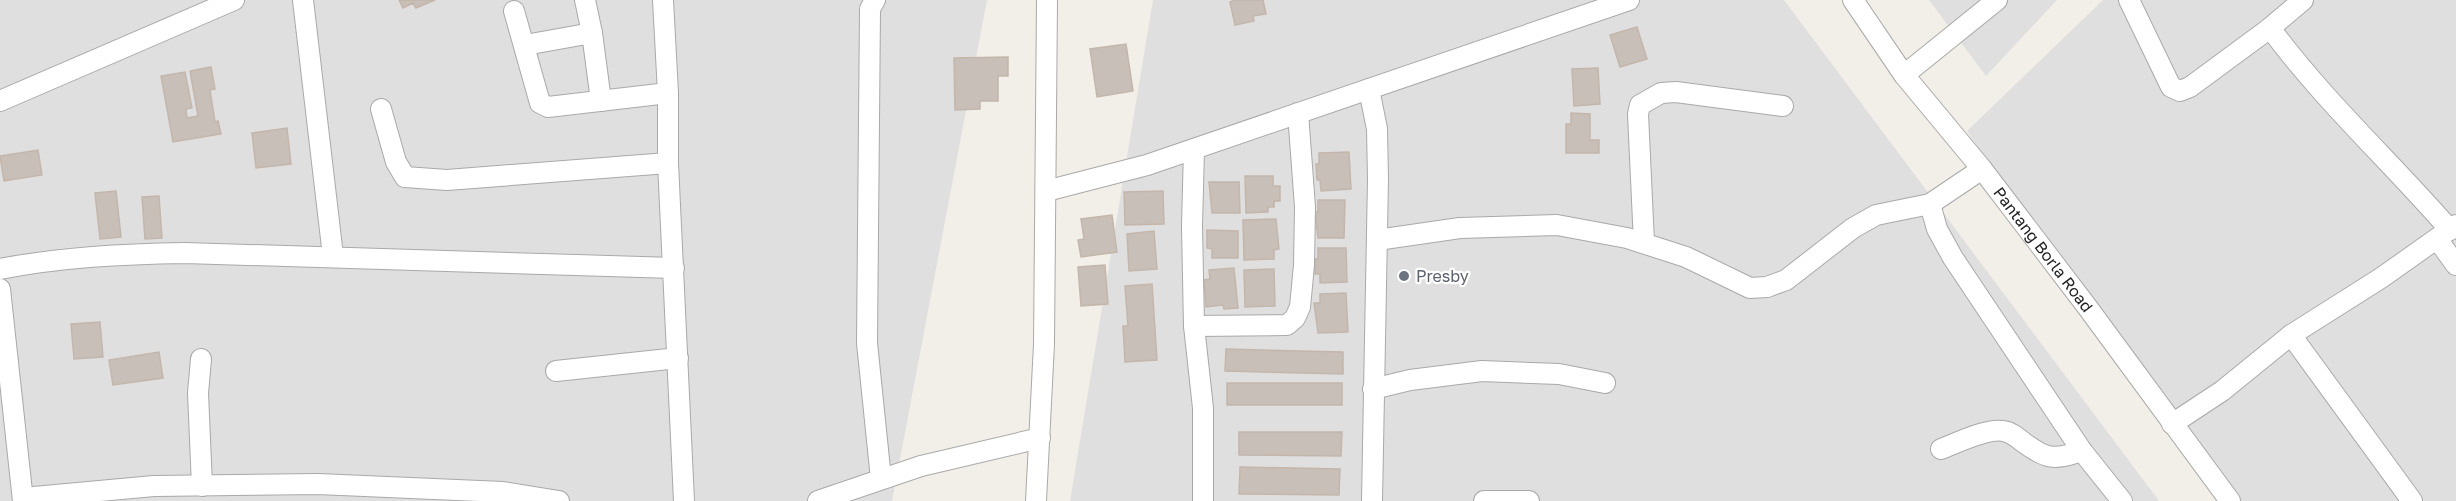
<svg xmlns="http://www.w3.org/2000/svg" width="2456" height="501" viewBox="0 0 2456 501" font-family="'Golos Text',sans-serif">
<rect width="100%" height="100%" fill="#f2efe9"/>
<!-- residential -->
<path fill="#e0dfdf" d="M0,0H987L892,501H0Z
M1153,0H1784L2159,501H1070Z
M1929,0H2057L1986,76Z
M2103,0H2456V501H2218L1967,131Z"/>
<!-- building -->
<path fill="#c7bfb8" stroke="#c4b6ab" stroke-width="1.5" d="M399,0H435L416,8L413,3L403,8Z
M1235,0H1263L1266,14L1253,16L1254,21L1235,25L1230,2Z
M1637,27L1647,59L1620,67L1610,35Z
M1126,44L1133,91L1097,97L1090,49Z
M1008,57V76H998V101H980V109L955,110L954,58Z
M211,67L215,89L210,90L215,122L218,121L221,134L173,142L161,76L185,72L192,108L186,109L187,118L198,116L190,71Z
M1598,68L1600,104L1574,106L1572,69Z
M1571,113L1590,114V140H1599V153H1566V124H1571Z
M287,128L291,164L256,168L252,133Z
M38,150L42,175L4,181L0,156Z
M1349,152L1351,189L1321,191L1320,180H1317L1316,164H1319V153Z
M1245,176H1273V186H1280V201H1274V207H1268V212L1246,213Z
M1209,182H1239L1240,213H1212Z
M116,191L121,237L100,239L95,193Z
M1163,191L1164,224L1125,225L1124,192Z
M159,196L162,238L145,239L142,197Z
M1318,200H1345L1344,238H1318L1315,212H1318Z
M1112,215L1117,252L1081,257L1078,240L1084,239L1081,219Z
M1276,219L1279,249L1274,250V259L1244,260L1243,220Z
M1207,230L1238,231V258H1212V249L1207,248Z
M1154,231L1157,269L1129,271L1127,234Z
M1318,248H1346L1347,282L1320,283V274H1315V259H1318Z
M1105,265L1108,304L1081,306L1078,267Z
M1234,268L1238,308L1224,309L1223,305L1206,307L1204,280L1210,279L1209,270Z
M1274,269L1275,306L1245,307L1244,270Z
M1152,284L1157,360L1125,362L1123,326H1128L1125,286Z
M1346,293L1348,332L1318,333L1314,303H1320V294Z
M100,322L103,357L74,359L71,324Z
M1226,349L1343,352V374L1225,371Z
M159,352L163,378L113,385L109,360Z
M1227,383H1342V405H1227Z
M1239,432H1342L1341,456L1239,455Z
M1240,467L1340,469L1339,495L1239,494Z"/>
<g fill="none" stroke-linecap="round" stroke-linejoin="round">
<!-- minor casing -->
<g stroke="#a9a9a9" stroke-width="22">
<g id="minor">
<path d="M303,0L333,256"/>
<path d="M585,0L592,33"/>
<path d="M663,0L668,93V163L684,501"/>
<path d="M875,0L870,9L867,343L881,479"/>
<path id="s1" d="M1853,0L1904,75L1982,169L2088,308L2230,501"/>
<path d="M2129,0L2171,87L2180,91L2190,87L2270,28L2303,0"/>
<path d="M514,11L540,103L548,107L668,93"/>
<path d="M2270,28C2324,101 2391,162 2450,230"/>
<path d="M525,45L592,33L601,101"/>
<path d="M1904,75L1997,0"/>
<path d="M1369,89L1377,129L1378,179L1372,501"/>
<path d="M0,101L234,0"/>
<path d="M381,109L396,162L405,177L447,180L668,163"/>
<path d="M1194,149L1192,226L1194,326L1203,408V501"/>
<path d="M1046,191L1147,165L1629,0"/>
<path d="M1930,204L1937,229L1953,258L2082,451L2122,501"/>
<path d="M2437,239L2456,265"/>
<path d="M1377,240L1460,228L1557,225L1627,238L1686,257L1750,288L1767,287L1786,280L1853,228L1876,215L1930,204L1982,169"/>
<path d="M1644,243L1638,114L1640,105L1661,93L1676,92L1783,106"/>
<path d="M0,269C62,257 123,254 185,253L674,268"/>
<path d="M0,289L23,501"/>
<path d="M1194,326L1287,325L1295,318L1300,307L1304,265L1305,207L1298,113"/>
<path d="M2291,335L2412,501"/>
<path d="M201,359L198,393L202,486"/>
<path d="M556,371L678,358"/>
<path d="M1373,389L1410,380L1482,371L1559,374L1605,383"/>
<path d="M2172,424L2222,391L2291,335L2381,278L2456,225"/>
<path d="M1941,449C1957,443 1987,428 2003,431C2011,432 2017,437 2023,442C2047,460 2054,460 2082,451"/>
<path d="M23,498L154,486L318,484L503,492L559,501"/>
<path d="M818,501L921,466L1040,438"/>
<path d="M1036,501L1044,344L1047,0"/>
<path d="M1484,501H1529"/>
</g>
</g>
<!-- minor -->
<use href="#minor" stroke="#fff" stroke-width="20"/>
</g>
<!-- markers -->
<circle fill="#6b7280" stroke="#fff" stroke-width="2" cx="1404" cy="276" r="6"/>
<g text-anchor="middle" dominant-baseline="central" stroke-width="4.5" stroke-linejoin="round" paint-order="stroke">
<!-- street labels -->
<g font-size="16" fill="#222" stroke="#fff">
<text stroke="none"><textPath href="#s1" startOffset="314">Pantang Borla Road</textPath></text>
</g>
<!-- worship labels -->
<g font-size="16" fill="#5b616d" stroke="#fff" text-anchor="start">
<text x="1416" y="276">Presby</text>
</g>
</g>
</svg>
